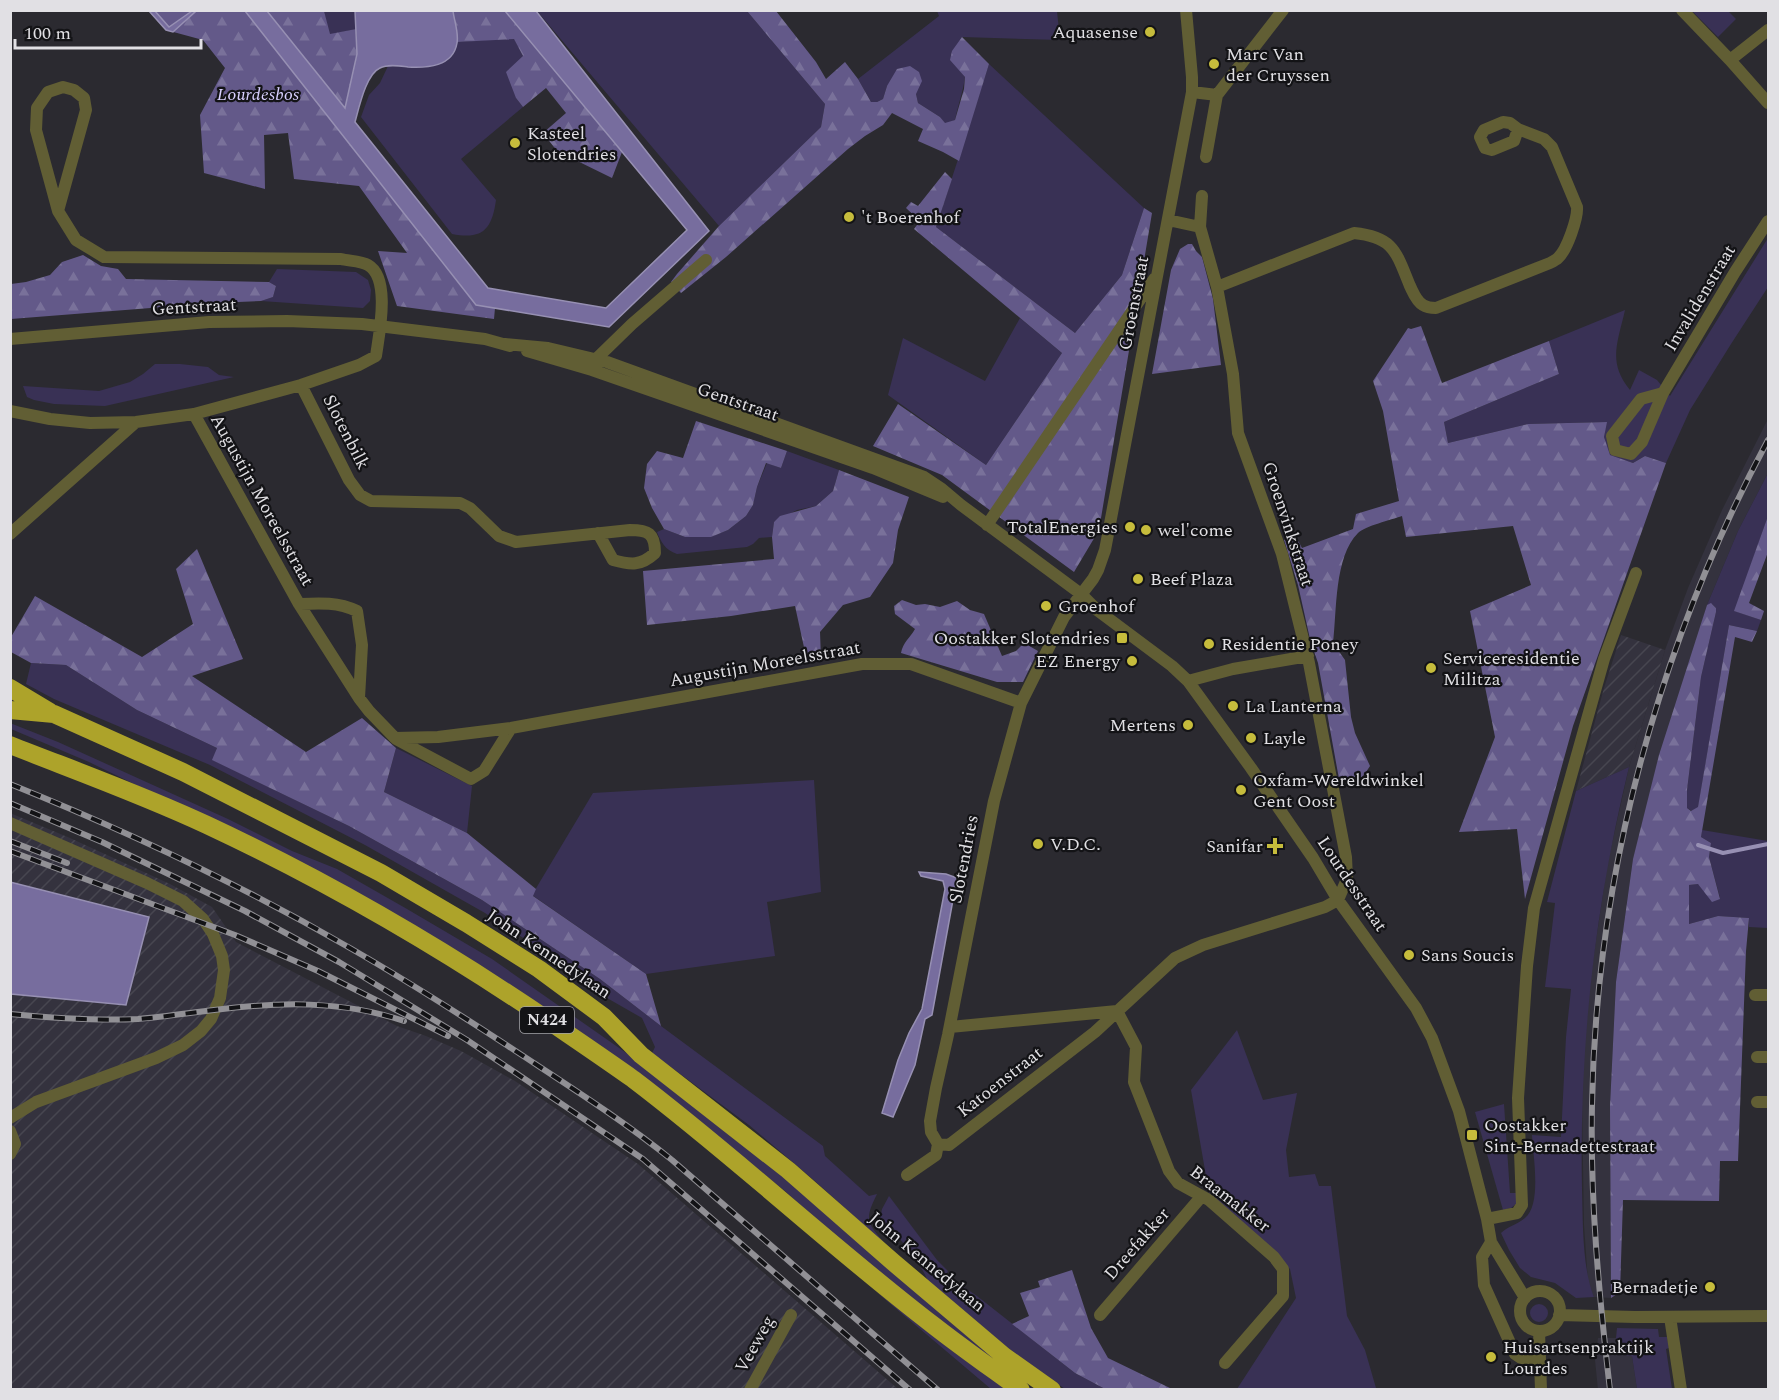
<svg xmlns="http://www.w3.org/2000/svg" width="1779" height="1400" viewBox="0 0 1779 1400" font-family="Spectral,serif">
<defs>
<pattern id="industrial-furrows" width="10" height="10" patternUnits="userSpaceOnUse" patternTransform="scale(1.5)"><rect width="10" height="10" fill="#34323e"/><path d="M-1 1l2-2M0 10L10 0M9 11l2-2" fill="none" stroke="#474650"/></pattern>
<pattern id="forest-firs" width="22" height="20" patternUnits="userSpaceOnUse" patternTransform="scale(1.5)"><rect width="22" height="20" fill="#635989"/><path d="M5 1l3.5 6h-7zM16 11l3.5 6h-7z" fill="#79719a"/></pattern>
</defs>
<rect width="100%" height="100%" fill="#2b2a30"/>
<!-- built -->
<path fill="#34323e" d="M1768,419V473L1738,531L1707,605L1633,859L1616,982L1610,1106L1611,1298L1594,1297L1588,1282L1584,1225L1582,1105L1583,1056L1590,981L1607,866L1629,767L1665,650L1688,588L1722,510Z
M1598,1338H1616L1624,1354L1632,1356L1637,1389L1598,1390L1595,1360Z"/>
<!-- industrial -->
<path fill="url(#industrial-furrows)" d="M1621,635L1665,650L1629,767L1576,791L1604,688Z
M10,813L70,838L170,884L212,907L236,942L397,1026L426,1036L461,1051L515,1081L638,1164L898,1389H11V994L126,1005L149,916L11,882Z"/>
<!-- grass -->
<path fill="#393155" d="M324,11H355L356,29L329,35Z
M537,11H747L825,104L821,127L719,226Z
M937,11H1057L1060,40L962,37L956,65L965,77C963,92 958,105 955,120L945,124L940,117L918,103L916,94L887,86L883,99L877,102H871L858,79L939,16Z
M1692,11H1728L1736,19L1718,37Z
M514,38L523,56L516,98L523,107L461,159L496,200C492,229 483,240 452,234L361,117L369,95L380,83L388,66L419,67L452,56L457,42Z
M989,64L1144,208L1122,275L1075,333L936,227Z
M1768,238V287L1731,344L1690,410L1666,463L1645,456L1633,463L1609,455L1604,437L1606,422L1528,424L1448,443L1444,422L1559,374L1549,341L1625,310C1618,342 1607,362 1630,390L1639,370L1657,380L1670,396Z
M277,269L356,272L368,280L371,290L370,301L363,308L261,301L273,297L276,286L269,282Z
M1020,318L1062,353L986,465L888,395L903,338L985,381Z
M155,364H180L208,367L219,375L234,377L105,406L54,404L34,400L27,397L23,386L99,391L130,382L143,374Z
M787,451L839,470L833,491L816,506L797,510L774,522L772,537L759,538L753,544L747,547L677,554C665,550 661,542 657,532L664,529L685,537H710L728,530L746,516L753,505L757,487L767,463L781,468Z
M1768,473V516L1735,611L1761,620L1757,631L1729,625L1698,808L1692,811L1687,808V790L1701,677L1716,612V608L1712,604L1707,605L1738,531Z
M31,663L66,665L137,710L217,748L213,760L349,826L482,900L600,979L661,1026L823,1146L825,1156L869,1196L877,1194C863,1222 868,1223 887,1246L816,1182L749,1125L652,1053L655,1047L642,1018L607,998L551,956L485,913L365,845L210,765L54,699L26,684Z
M10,723L58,742L228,819L292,851L337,869L407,909L492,959L632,1057L808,1196L1034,1386L1016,1380L969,1345L820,1223L785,1191L703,1125L640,1078L175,804L89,762L11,729Z
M396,748L472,786L467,833L384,792Z
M1629,767C1595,906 1579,1046 1582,1189C1583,1221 1582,1268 1594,1297L1576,1298L1555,1283L1531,1277L1520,1268L1509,1250L1501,1233C1508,1226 1517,1225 1525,1218C1542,1204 1533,1156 1532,1135L1561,1137L1566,1037L1571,989L1545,987L1555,903L1547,902L1576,791Z
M814,780L821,892L767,902L775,956L646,974L532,895L593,793Z
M1702,830L1768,841V928L1749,927V918L1718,916L1689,924V885L1698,884L1720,898L1709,857L1711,843L1701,837Z
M1237,1030L1263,1100L1297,1093L1286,1150L1289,1177L1315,1174L1319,1186H1331L1347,1316L1365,1350L1376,1388L1363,1390L1237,1389L1296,1298L1290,1269L1209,1193L1191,1090Z
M1504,1104L1510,1193H1519L1517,1203L1511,1208L1503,1210L1475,1112Z
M889,1196L937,1260L948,1271L946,1275L977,1296L1075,1373L1105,1389H1065L1009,1349L928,1281C921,1265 909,1249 897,1236C891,1230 885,1227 880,1219L882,1209Z
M874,1290L955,1353L1007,1389H991Z
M1530 1313a9 9 0 1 1 18 0a9 9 0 1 1-18 0Z
M1617,1328L1658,1329L1659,1337H1667L1669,1348L1666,1349L1672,1389H1637L1632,1356L1624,1355L1616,1338Z"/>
<!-- forest -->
<path fill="url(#forest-firs)" d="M149,11H245L476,305L495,308L494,319L397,306L378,251L407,253L359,186L294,179L288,133L264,135L265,189L204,173L200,115L225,68L203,40L166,30Z
M267,11H324L330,34L356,29L357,54L345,108Z
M453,11H505L622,152L612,178L557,151L543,133L566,113L546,88L523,107L516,98L506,72L523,56L514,39L457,42Z
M747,11H776L816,62L826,79L845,62L858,79L871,102H877L883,99L887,86L897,69L910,66L919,72L922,81L916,94L918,103L940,117L945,123L955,120L964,89L965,77L950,60L952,51L962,37L989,64L959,161L943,152L918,141L923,129L892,113L883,125L865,136L848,149L726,257L681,293L671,282L677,274L719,226L821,127L825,104Z
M945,172L952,179L936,227L1075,333L1122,275L1144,208L1152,213L1099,530L1074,572L942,475L873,446L898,404L986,465L1062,353L914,229L920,221L906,208L911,202L918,206Z
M1188,244H1192L1196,251L1202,257L1213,299L1221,365L1152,374L1171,270L1180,249Z
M83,255L101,266L118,269L126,279L269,282L276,286L273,297L261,301L214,303L11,319V284L26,282L50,275L62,262Z
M1421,326L1442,383L1549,341L1559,374L1444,422L1448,443L1528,424L1607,422L1604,437L1610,455L1633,463L1645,456L1666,463L1573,726L1525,899L1517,829L1459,832L1495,737L1470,611L1531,585L1513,526L1406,537L1402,516C1391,520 1365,526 1358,533C1334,557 1337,611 1333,643L1345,660L1351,717L1355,733L1370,766C1360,782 1358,781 1339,779L1318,663L1310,639L1298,585L1284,540L1295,535L1302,548L1353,529L1356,514L1399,501L1383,411L1373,381L1408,328L1411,329Z
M696,421L787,451L781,468L766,463L757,487L753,505L746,516L728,530L711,537H685L664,529L652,508L644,488L647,464L657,451L683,458Z
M839,470L909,497L898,530L893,563L870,597L843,605L820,632L821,659L807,661L795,606L731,616L647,625L643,571L774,559L772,537L774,522L780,516L816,506L833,491Z
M1768,516V552L1749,603L1764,611L1761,620L1734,611Z
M197,549L243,659L192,676L306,752L362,718L396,748L384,792L467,833L536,889L533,896L646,974L661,1026L600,979L482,900L349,826L212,760L217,748L137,710L66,665L31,663L11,652V637L35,596L142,657L193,624L176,569Z
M902,600L916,605L925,604L940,607L957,601L970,610L984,614L1002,656L1016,651L1024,643L1038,651L1023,682H997L901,653C903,642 910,638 915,629L895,614L894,606Z
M1711,603L1716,608V612L1701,677L1687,790V808L1691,811L1698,807L1729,625L1757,631L1752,642L1735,637L1701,837L1711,843L1709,857L1720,899L1712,902L1698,884L1689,885V924L1718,916L1749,918L1746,951L1738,1161H1720L1719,1201L1623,1200L1620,1292L1611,1298L1610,1106L1616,982L1633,859L1659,755L1707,605Z
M1072,1270L1091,1328L1108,1358L1172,1389H1105L1075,1373L1012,1324L1029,1316L1020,1293L1040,1287L1038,1281Z"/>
<!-- water -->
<path fill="#776d9e" stroke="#9790b3" stroke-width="1.5" d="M149,11H155L169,27L192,11L195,12L173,32L166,30Z
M245,11H267L345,108L357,54L355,11H453C454,20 459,33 457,43C453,67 427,68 408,67C399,66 388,64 380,68C366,74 359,108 355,122L488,288L606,308L687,230L505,11H536L709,231L609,327L476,305Z
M919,872L946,874L957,878L932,1015L925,1019L915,1065L893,1117L882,1113L898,1060L909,1033L922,1009L945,889L943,881L921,876Z
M10,882L149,917L126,1005L11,994Z"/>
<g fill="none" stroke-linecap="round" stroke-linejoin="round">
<!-- stream -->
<path stroke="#9790b3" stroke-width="4" d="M1698,845L1723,853L1768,844"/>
<!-- minor -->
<path stroke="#615e34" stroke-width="12" d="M1682,10L1730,60L1768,103
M1730,60L1768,30
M1192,92L1217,95
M1206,157L1217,95L1283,10
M1202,196L1200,227L1217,287L1233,374L1238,433L1282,554L1309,663L1346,857L1347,879L1338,900
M1168,220L1200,227
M1217,287L1354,233C1394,237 1396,252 1410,286C1413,292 1416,301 1423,305C1426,307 1433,308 1436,308L1550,263C1552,262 1556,260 1558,258C1567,250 1578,218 1577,207L1552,147L1544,139L1518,129L1510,123L1503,122L1484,130L1480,137L1485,148L1492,150L1514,141L1518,129
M10,339L209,322L287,321L362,324L485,339L510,346
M505,344L548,348L607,362L924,477L942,489L961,505L1081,594L1097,610L1172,666L1188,681L1251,768L1313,858L1338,900L1416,1008L1432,1038L1459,1111L1487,1219L1491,1242L1525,1298
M527,351L592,370L873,468L943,497
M594,363L595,360L632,324L706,260
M301,385L349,480L360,495L371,501L460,503L470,508L499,536L516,542L630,530C648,530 655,533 655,553C641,566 631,565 613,560L598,533
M1663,393L1641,399L1612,436L1615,450L1631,454L1642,442L1663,393L1735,272L1768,221
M10,411L50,419L90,423L136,422L194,414L301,385L359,365L376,356C379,334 391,278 368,265C361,261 349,261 341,259L104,257L76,240L58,211L36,130L37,108L48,92L63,87L74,90L84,98L86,110L58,211
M194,414L299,604L359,698L369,711L395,738L438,737L511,728L862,664H911L1021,703
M987,525L1154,279
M10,534L136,422
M299,604C320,603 338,602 357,611L362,645L359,698
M1188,681L1233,669L1308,656
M396,739L471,779L484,771L511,728
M10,823L147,883L183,901L203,919L213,934L222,956L224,970L220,998L211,1019L201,1031L183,1045L156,1058L36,1102L10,1118
M1755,995H1768
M950,1027L1117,1011L1136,1047L1134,1082L1169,1171L1178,1183L1209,1200L1274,1257L1283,1269V1296L1225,1363
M1757,1057H1768
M1757,1102H1768
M10,1131L15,1144L10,1154
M938,1144L931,1132L930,1121L936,1088L948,1035L994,801L1021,703L1064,617L1093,579L1098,570L1105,550L1192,92V77L1186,10
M938,1144L949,1145L1095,1032L1175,958L1203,945L1325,907L1338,900
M907,1175L936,1155L938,1144
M1487,1219L1517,1213L1522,1205L1518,1098L1527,966L1534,908L1604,659L1636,573
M1491,1242L1482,1257L1484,1285L1515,1354L1521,1358H1539
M1520 1311a20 20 0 1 1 40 0a20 20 0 1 1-40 0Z
M1100,1315L1201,1197
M1559,1315L1635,1317L1768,1316
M1670,1317L1681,1390
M1539,1331L1541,1390
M750,1390L791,1315"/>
<!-- highway -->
<path stroke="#ada32a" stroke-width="18" d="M10,688L50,712
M10,710L54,714L183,772L381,873L466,923L539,969L604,1017L641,1055L788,1170L893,1262L1004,1356L1052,1390
M10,745C76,771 143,795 207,825C333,884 454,955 568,1034C590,1049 612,1064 633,1079C736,1157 830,1246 933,1325C961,1347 991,1368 1021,1390"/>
<!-- rail casing -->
<g stroke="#919095" stroke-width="6">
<path id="rail" d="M10,784C127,831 241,885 350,948C404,979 456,1012 508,1046C564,1083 620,1118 672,1160L938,1390
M10,803L102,842L245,911L339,962L467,1040L643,1159L910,1390
M10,841L67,863
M10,851L235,935L318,971L448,1036
M10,1014C53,1018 95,1021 138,1019C163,1017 189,1013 214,1010C278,1002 342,1000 404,1021
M1610,1390C1599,1295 1590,1200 1592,1105C1596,873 1659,644 1768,440"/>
</g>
<!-- rail -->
<use href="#rail" stroke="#131316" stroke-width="4" stroke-dasharray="11" stroke-linecap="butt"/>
</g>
<!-- markers -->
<g fill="#c6bc3c" stroke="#131316" stroke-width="2">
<circle cx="1150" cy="32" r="6"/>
<circle cx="1214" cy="64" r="6"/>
<circle cx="515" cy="143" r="6"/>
<circle cx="849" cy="217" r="6"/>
<circle cx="1130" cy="527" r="6"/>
<circle cx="1146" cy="530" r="6"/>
<circle cx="1138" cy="579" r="6"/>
<circle cx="1046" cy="606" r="6"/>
<rect x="1116" y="632" width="12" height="12" rx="3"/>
<circle cx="1209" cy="644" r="6"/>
<circle cx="1132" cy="661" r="6"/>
<circle cx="1431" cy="668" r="6"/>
<circle cx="1233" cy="706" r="6"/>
<circle cx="1188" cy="725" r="6"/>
<circle cx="1251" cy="738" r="6"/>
<circle cx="1241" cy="790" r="6"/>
<circle cx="1038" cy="844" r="6"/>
<path d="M1272 837h6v6h6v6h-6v6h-6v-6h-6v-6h6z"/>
<circle cx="1409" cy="955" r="6"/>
<rect x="1466" y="1129" width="12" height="12" rx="3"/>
<circle cx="1710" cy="1287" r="6"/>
<circle cx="1491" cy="1357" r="6"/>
</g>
<g text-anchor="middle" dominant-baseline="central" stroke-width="4.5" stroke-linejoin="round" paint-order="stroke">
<!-- shield labels -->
<rect fill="#131316" stroke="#a3a2a6" stroke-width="1.5" x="520" y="1007" width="54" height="26" rx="4.5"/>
<g font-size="16" font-weight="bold" fill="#e1e0e4">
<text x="547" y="1020">N424</text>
</g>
<!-- poi labels -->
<g font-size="18" fill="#e1e0e4" stroke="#131316" text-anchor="start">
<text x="1138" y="32" text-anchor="end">Aquasense</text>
<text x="1226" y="54">Marc Van<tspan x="1226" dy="21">der Cruyssen</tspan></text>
<text x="527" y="133">Kasteel<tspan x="527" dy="21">Slotendries</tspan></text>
<text x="861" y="217">'t Boerenhof</text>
<text x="1118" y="527" text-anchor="end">TotalEnergies</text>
<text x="1158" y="530">wel'come</text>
<text x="1150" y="579">Beef Plaza</text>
<text x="1058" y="606">Groenhof</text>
<text x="1110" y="638" text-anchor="end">Oostakker Slotendries</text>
<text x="1221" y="644">Residentie Poney</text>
<text x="1443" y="658">Serviceresidentie<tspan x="1443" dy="21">Militza</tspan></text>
<text x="1120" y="661" text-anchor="end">EZ Energy</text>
<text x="1245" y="706">La Lanterna</text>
<text x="1176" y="725" text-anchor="end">Mertens</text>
<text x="1263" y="738">Layle</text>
<text x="1253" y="780">Oxfam-Wereldwinkel<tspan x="1253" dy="21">Gent Oost</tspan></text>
<text x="1050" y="844">V.D.C.</text>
<text x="1263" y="846" text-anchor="end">Sanifar</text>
<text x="1421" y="955">Sans Soucis</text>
<text x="1484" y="1125">Oostakker<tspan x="1484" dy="21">Sint-Bernadettestraat</tspan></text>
<text x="1698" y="1287" text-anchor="end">Bernadetje</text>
<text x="1503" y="1347">Huisartsenpraktijk<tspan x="1503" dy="21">Lourdes</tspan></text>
</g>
<!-- park labels -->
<g font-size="18" font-style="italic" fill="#d9d1ff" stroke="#131316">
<text x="258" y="94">Lourdesbos</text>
</g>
<!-- street labels -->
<g font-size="18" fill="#e1e0e4" stroke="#131316">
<text transform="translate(1700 298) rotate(-59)">Invalidenstraat</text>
<text transform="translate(1134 303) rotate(-79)">Groenstraat</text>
<text transform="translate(194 307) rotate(-3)">Gentstraat</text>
<text transform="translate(738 402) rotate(19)">Gentstraat</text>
<text transform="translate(346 432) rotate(63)">Slotenbilk</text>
<text transform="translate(262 500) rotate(61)">Augustijn Moreelsstraat</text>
<text transform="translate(1288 524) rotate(72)">Groenvinkstraat</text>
<text transform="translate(765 664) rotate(-10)">Augustijn Moreelsstraat</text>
<text transform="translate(964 859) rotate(-79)">Slotendries</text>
<text transform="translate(1352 884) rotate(56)">Lourdesstraat</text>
<text transform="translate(549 954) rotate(34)">John Kennedylaan</text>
<text transform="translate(1000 1082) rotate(-38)">Katoenstraat</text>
<text transform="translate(1230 1199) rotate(38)">Braamakker</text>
<text transform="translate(1137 1244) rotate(-49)">Dreefakker</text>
<text transform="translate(927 1262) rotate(40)">John Kennedylaan</text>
<text transform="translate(755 1344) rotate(-61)">Veeweg</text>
</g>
</g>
<!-- border -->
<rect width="1779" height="1400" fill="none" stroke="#e1e0e4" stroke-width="24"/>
<!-- scale -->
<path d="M15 39v9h186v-9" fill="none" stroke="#e1e0e4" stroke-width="3"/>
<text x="24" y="39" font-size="18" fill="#e1e0e4" stroke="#131316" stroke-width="4.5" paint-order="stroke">100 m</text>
</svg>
